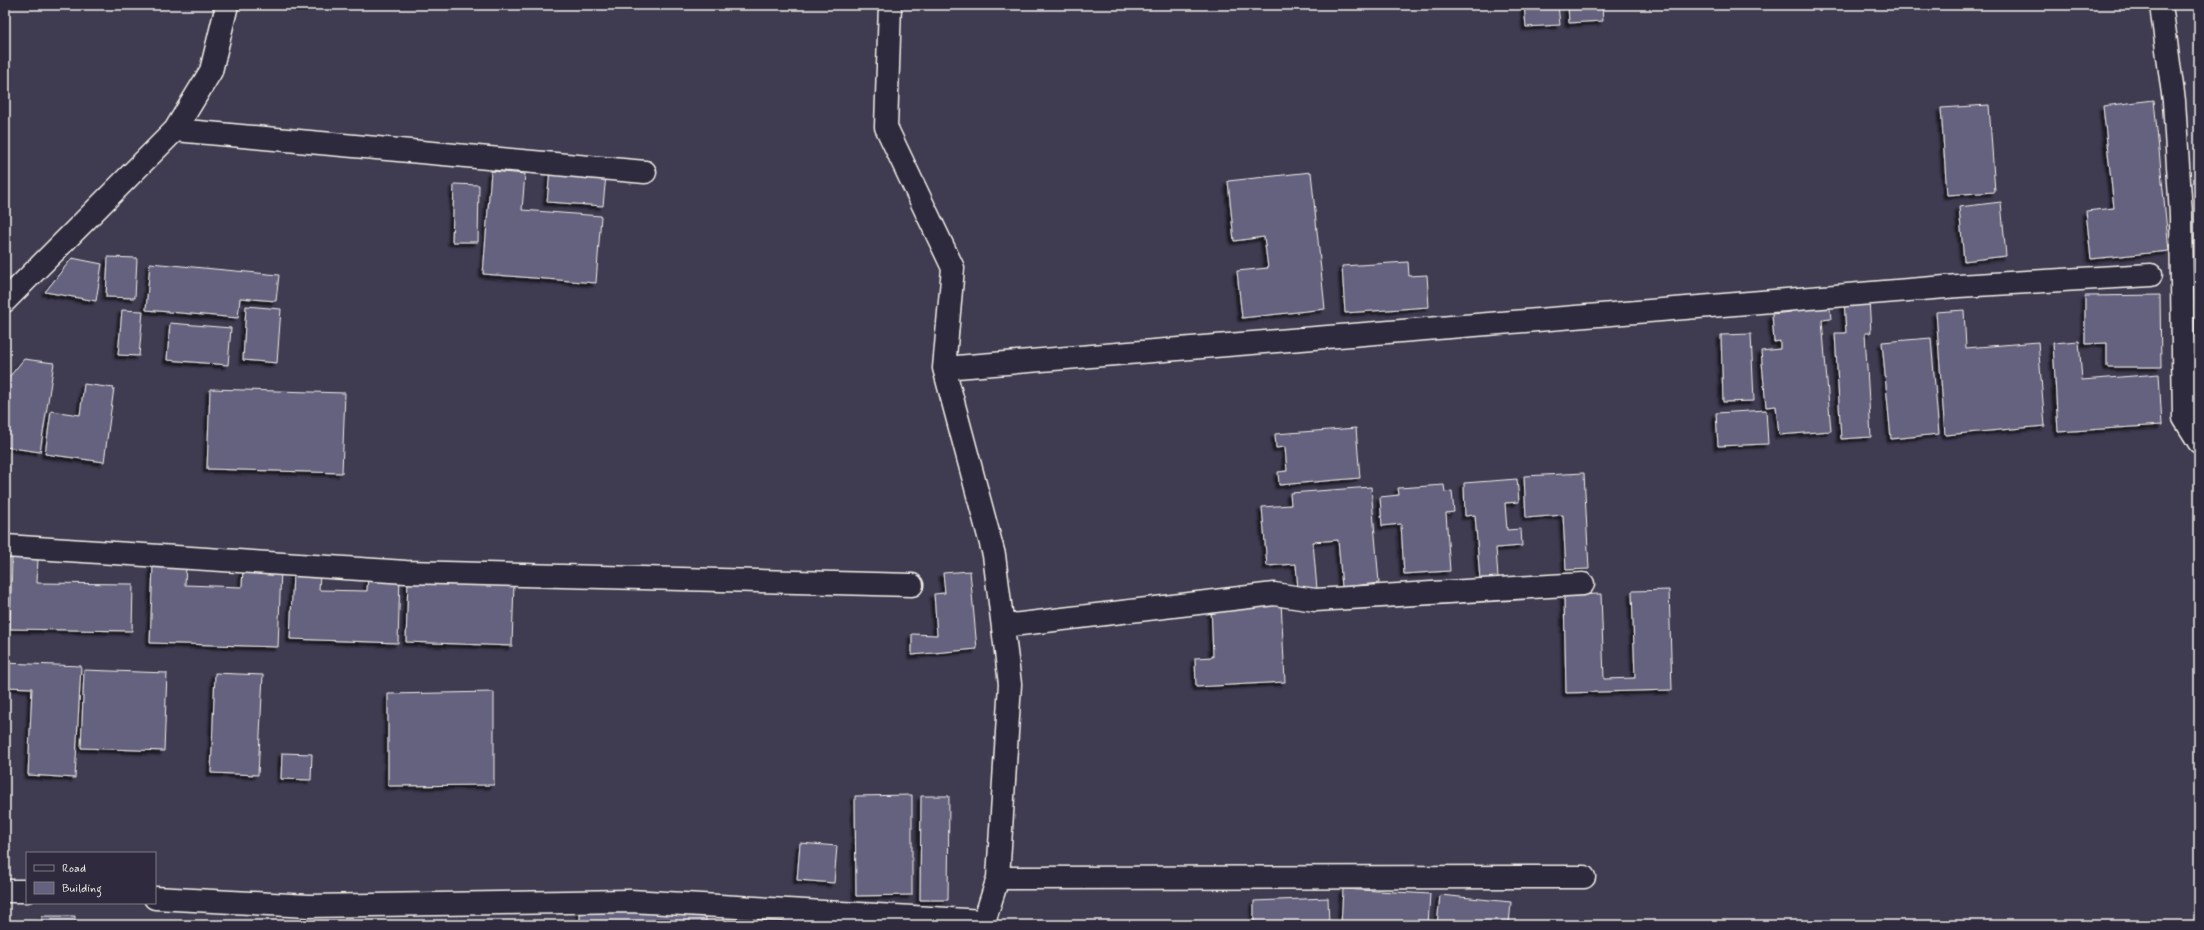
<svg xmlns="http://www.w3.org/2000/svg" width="2204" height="930" viewBox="0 0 2204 930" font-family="Mynerve,sans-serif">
<defs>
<filter id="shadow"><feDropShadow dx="-3.5" dy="3.5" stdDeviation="1" flood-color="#0009"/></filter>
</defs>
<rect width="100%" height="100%" fill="#3f3b51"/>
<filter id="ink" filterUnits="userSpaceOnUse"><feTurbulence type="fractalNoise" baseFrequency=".025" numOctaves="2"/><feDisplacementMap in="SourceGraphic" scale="8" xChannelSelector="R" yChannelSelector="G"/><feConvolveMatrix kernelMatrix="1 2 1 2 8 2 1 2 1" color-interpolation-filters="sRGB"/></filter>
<g filter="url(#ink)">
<!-- building -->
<path fill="#656280" stroke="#f4f1e8" filter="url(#shadow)" d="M1524,5H1558L1560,25L1526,27Z
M1568,5H1602L1603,21L1569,23Z
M2154,100L2169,251L2091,259L2086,211L2114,208L2103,106Z
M1989,105L1995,192L1947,195L1941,108Z
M550,170L606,175L603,206L547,202Z
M491,171L525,174L522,210L601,216L596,283L483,274Z
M1311,172L1325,309L1242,318L1237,271L1268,268L1264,237L1234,241L1228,181Z
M454,184L479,185L478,242H452Z
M2001,202L2006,256L1964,261L1959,207Z
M108,257L137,258L135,298L106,297Z
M72,258L102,264L96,301L45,292Z
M1408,262L1409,276L1427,275L1429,307L1345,313L1342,266Z
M150,263L279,275L276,301L240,298L238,318L146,310Z
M2160,295L2161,367H2107V343L2085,344V296Z
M1869,299L1871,333H1865L1871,437L1841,439L1835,333H1846L1844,300Z
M1829,300L1831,319L1822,320L1831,431L1779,435L1776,406L1766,407L1761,351L1780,349V341L1774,342L1772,314L1791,312L1790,304Z
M246,306L281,309L277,363L243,360Z
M122,310L143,311L139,356L118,355Z
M1964,310L1966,348L2038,342L2045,426L1945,435L1936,312Z
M170,323L231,328L228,365L167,360Z
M1751,334L1754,401L1723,402L1721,335Z
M1931,338L1939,434L1891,439L1882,342Z
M2079,341L2082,380L2159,374L2162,425L2058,432L2053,343Z
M24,359L54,363L40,452L5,447V382Z
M84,384L114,388L104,462L45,454L51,411L80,415Z
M210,389L345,393L342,473L207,469Z
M1766,410L1768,444L1718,446L1716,413Z
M1356,428L1360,478L1279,485L1278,472L1287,471L1285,447L1276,448L1275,434Z
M1584,473L1589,569L1566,570L1563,515L1526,518L1524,476Z
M1517,479L1519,502L1505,503L1507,530L1521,529L1522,546L1496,548L1498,578L1480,580L1475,515L1465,516L1464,483Z
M1444,485L1445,492L1452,491L1454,512L1446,513L1450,571L1404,574L1401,524L1382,526L1380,497L1399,495L1398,488Z
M1371,487L1379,583L1342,587L1338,540L1313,542L1317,589L1298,590L1296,564L1267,566L1262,507L1291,505L1290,493Z
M12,556H38L37,583L133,584L132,631L10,629Z
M153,565L186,566L185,585L242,587L243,568L281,569L278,647L150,643Z
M970,571L977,649L912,655V634L937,635L934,594L945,593L943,573Z
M293,573L320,574L319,590L367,591L368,575L400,576L398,643L290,639Z
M408,578L514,582L512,646L406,642Z
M1669,590L1672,690L1566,693L1564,595L1601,594L1604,679L1635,678L1632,591Z
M1281,601L1285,682L1196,687L1195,658L1213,657L1211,605Z
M5,663L81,666L75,778L28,775L32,688L5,687Z
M84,670L167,673L164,751L81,748Z
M215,673L263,675L258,775L211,773Z
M494,692V785L388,786V694Z
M282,753L312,754L311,780L281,779Z
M912,795V895L856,896L855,796Z
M921,796H949L948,900H920Z
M800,843L837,846L834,883L797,880Z
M1343,889L1430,894L1428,925H1341Z
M1440,895L1511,902L1509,925H1437Z
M1328,898L1329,925H1254V901Z
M580,909L706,911V925H580Z
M723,915L783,916V925H723Z
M42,916H75V925H42Z
M788,919H817V925H788Z"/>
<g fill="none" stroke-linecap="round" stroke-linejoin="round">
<!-- minor casing -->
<g stroke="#f4f1e8" stroke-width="25">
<path id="minor" d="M890,5L886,127L953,268L944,368L994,555L1010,684L998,878L983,925
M2161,5L2174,101L2181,215L2184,418L2199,442
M175,130L645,172
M5,301L175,130L211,71L227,5
M944,368L1958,286L2151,275
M5,546L406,572L912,585
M1003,626L1274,594L1315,600L1583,584
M998,878L1584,877
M5,891H27
M155,898L309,906L630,901L984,921"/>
</g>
<!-- minor -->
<use href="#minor" stroke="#2f2a3d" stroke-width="22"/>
</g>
</g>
<!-- margin -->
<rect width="2204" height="930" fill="none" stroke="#2f2a3d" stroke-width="20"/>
<rect x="10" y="10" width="2184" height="910" fill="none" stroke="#f4f1e8" stroke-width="1.5" filter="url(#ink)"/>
<!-- legend -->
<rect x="26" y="852" width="130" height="52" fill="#2f2a3d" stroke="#7e7a81"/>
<rect x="34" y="865" width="20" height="6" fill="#2f2a3d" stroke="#7e7a81"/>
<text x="62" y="872" font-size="12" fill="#f4f1e8">Road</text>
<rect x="34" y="882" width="20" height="12" fill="#656280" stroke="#7e7a81"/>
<text x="62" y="892" font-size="12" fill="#f4f1e8">Building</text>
</svg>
